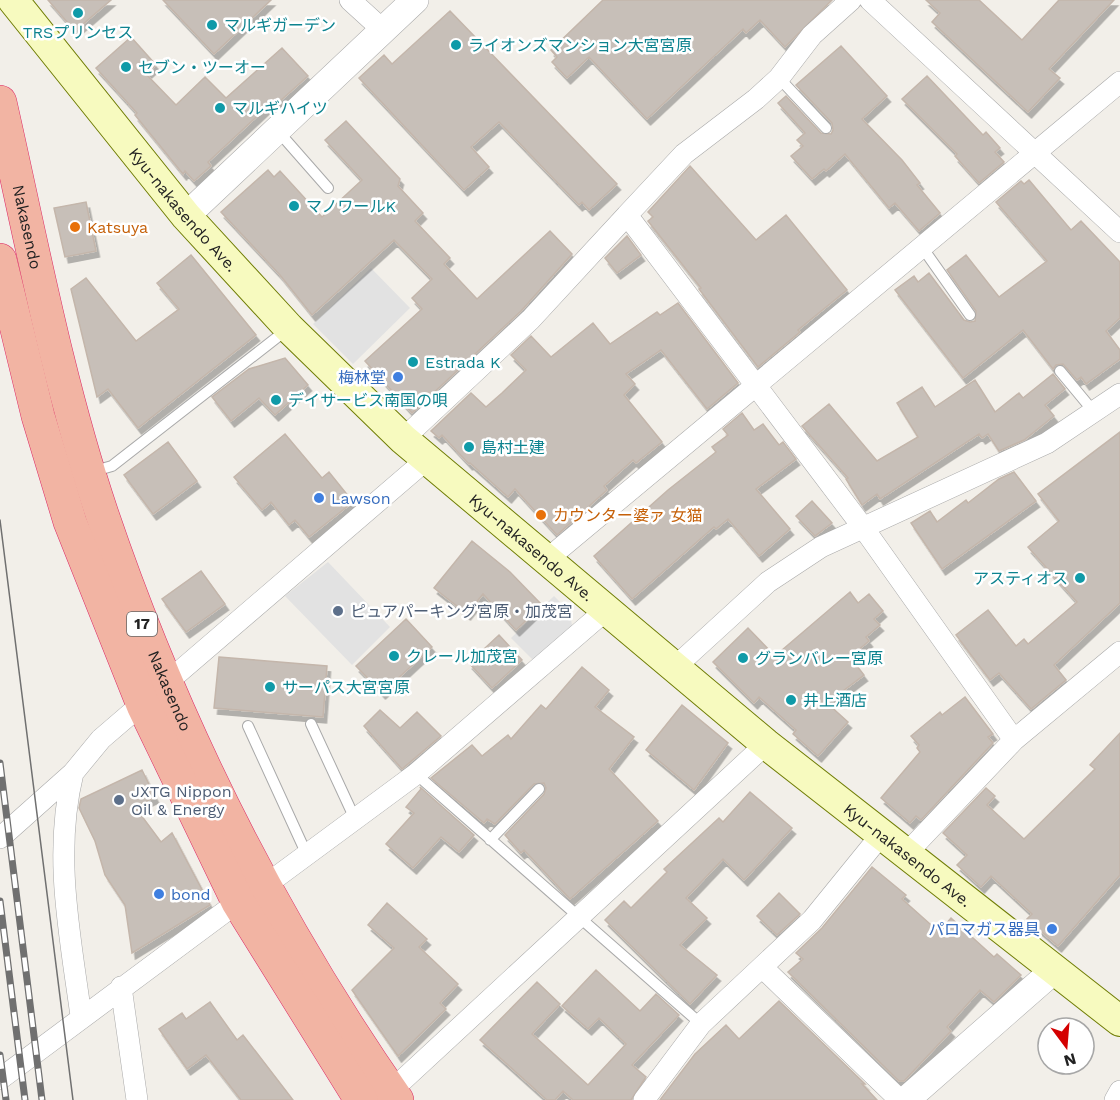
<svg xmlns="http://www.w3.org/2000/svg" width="1120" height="1100" viewBox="0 0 1120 1100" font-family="'Work Sans','Noto Sans JP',sans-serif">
<defs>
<filter id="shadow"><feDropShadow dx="3.5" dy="6" stdDeviation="0" flood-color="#0004"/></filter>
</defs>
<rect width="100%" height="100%" fill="#f2efe9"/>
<!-- parking -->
<path fill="#e2e2e2" d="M371,268L410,308L353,364L313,324Z
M328,562L390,627L352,665L285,596Z
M554,596L570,612L572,626L535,662L511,638Z"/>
<!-- building -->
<path fill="#c7bfb8" stroke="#c4b6ab" stroke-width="1.5" filter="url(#shadow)" d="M48,0H111L75,31Z
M163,0H271L214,54Z
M603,0H832L785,47L760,20L746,33L743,29L647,119L589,57L567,78L552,62L557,57L551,50Z
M926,0H979L1022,40L1059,0H1114L1049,69L1060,78L1028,112L932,22L940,13Z
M450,11L617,184L589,210L582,202L579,205L499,122L471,147L489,167L464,190L359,78L384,55L392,64Z
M131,37L156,65L146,74L176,105L205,77L226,98L282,48L308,76L270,110L267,107L208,162L211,166L194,181L185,171L183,174L135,115L137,113L96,68Z
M841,46L887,96L862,119L902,160L920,183L917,185L940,213L919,231L895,203L889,208L845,154L826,171L824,169L812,179L791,156L803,146L797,140L805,133L778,103L786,96L821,133L831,134L833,130L832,123L796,85Z
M927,76L983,135L986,132L1000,148L995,152L1004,162L979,183L955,156L957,154L902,99Z
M346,121L400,179L398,186L423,213L415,221L450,258L444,264L477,299L550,231L572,254L521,311L412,413L365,361L422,309L412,298L432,279L394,240L312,315L280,275L221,212L268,170L274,177L280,171L322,217L362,180L325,140Z
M690,166L756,240L786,215L847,290L798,330L800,332L758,367L699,289L701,288L648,221L653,217L648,212Z
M1029,180L1071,230L1081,221L1120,262V318L1106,331L1120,350V359L1086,384L1081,377L1077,380L1063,364L1056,365L1053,369L1023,330L963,378L895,290L914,276L918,282L929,273L964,320L970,322L975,321L976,311L947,270L966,255L999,297L1047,261L996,202L1021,181L1024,184Z
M86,202L96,251L65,257L54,208Z
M627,236L641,255L617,273L605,258Z
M191,255L256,335L138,428L108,389L97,397L71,289L86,278L136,341L179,309L157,283Z
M678,303L738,383L707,409L661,350L626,374L635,384L624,395L662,442L636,463L633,460L604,486L607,490L557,535L515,489L508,497L470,463L469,464L442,435L439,438L431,431L471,393L486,407L502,393L526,370L511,355L531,336L551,357L593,323L610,344L657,312L660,315Z
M285,358L308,385L275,415L259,398L231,421L212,397L249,369Z
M1053,374L1065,389L1045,405L1054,416L1024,440L999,451L988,434L982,438L979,434L880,499L877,494L862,505L846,479L848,478L802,426L829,404L877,461L918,437L897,403L922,387L935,407L975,380L995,412L1019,393L1023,398Z
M742,413L754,430L763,424L779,445L783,442L796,459L756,489L790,529L759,556L728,519L716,529L714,527L632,599L594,556L668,490L716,452L712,447L728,435L723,429Z
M1120,432V603L1054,665L1066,680L1031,709L999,673L990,680L956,635L988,610L1016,646L1024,639L1028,644L1077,602L1028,547L1059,521L1038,494Z
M285,434L322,478L329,472L353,502L309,537L295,520L289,525L271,502L262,510L234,477Z
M168,442L197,481L153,514L124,475Z
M1014,472L1036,501L942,569L911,523L930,511L937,522L966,500L968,503L999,479Z
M812,501L832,523L815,536L796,516Z
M472,541L510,572L542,605L516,630L483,594L467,614L434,588Z
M201,571L225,604L186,632L162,599Z
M850,592L858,603L869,594L883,611L874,619L880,625L866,637L869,641L850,657L864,675L827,703L848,722L818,756L793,734L796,730L759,697L754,703L713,662L748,628L775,656Z
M406,619L432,647L382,693L356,666Z
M499,635L522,660L492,688L469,663Z
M219,657L327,666L323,717L214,708Z
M582,667L609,690L595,707L634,737L609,769L658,821L570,899L524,850L521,853L505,835L544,794L546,788L544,783L534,784L495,824L487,819L484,823L431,778L472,745L482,756L508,735L511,739L541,705L546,709Z
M965,697L993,734L988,737L993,743L921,820L916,816L910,823L881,798L920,752L917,748L919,745L911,736L940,712L942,715Z
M682,705L728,743L694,790L646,750Z
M380,710L400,728L417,712L441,736L402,769L364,726Z
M1120,733V875L1058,946L1027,919L1032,914L991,876L981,887L957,865L967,855L943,833L986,788L995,796L987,805L1024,839L1095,769L1090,765Z
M142,770L155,797L135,807L161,842L172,833L210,905L132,953L125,905L105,875L95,841L79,808L81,799Z
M420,787L474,835L459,852L441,837L413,868L386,844L414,813L406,807L421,789Z
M750,792L792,828L744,880L723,859L686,898L707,918L680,945L717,975L690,1004L605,920L624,901L631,908L667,872L664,869L719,818L723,822Z
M872,867L906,895L902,899L939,932L951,918L994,957L997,954L1021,975L994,1002L980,990L947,1027L951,1031L904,1081H899L788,972L803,959L796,953L822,928Z
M779,893L800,914L777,935L757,916Z
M387,903L427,939L419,947L458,984L440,1003L446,1009L398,1056L352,990L394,948L368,925Z
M596,970L640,1011L656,994L679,1015L632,1065L646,1077L631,1100H573L563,1091L555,1100H547L480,1040L537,982L560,1004L532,1034L588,1085L626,1044L599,1018L588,1029L562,1006Z
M779,1001L865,1084H862L877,1100H660L695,1054L726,1025L739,1039Z
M210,1002L237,1040L243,1035L293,1100H241L206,1055L187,1069L159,1029L182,1013L186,1019Z"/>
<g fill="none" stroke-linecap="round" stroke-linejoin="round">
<!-- service casing -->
<g stroke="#a9a9a9" stroke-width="12">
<path id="service" d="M779,78L826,128
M277,130L328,188
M922,247L970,315
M1060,371L1094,412
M91,472L112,466L289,328
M311,724L355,819
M248,726L307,855
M416,774L701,1024
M490,840L539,789"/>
</g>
<!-- minor casing -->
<g stroke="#a9a9a9" stroke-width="22">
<path id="minor" d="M350,0L384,31
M851,0L812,35L779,78L756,99L684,154L627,215L862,526L1014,740
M870,0L1120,232
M403,439L530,320L627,215
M545,561L1120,82
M674,668L768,582L821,547L1047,443L1120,394
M73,773C53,854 70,935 81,1016
M0,838L73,773L101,739L426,460
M905,855L1014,740L1120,652
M263,887L416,774L605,611
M763,968L900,1100
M121,987L137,1100
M0,1079L238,902
M391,1091L766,744
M644,1100L701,1024L812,920L881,835
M1115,1100L1120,1091"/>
</g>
<!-- tertiary casing -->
<g stroke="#a9a9a9" stroke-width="28">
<path id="tertiary" d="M186,216L415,0
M906,1100L1053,971"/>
</g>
<!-- secondary casing -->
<g stroke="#707d05" stroke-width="32">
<g id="secondary">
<path id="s1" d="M13,0L186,216L289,328L403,439L766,744L1120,1021"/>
</g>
</g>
<!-- trunk casing -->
<g stroke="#dc2a67" stroke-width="34">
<g id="trunk">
<path id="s2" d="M0,102C31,239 57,380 102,514C173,723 271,919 397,1100"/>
<path d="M0,260L38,416L70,522L143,705L238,902L361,1100"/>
</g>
</g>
<!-- service -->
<use href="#service" stroke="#fff" stroke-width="10"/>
<!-- minor -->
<use href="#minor" stroke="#fff" stroke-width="21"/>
<!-- tertiary -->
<use href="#tertiary" stroke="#fff" stroke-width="27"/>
<!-- secondary -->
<use href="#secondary" stroke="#f7fabf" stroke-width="30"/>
<!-- trunk -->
<use href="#trunk" stroke="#f2b4a3" stroke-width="33"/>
<!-- tram -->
<path stroke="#707070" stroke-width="1.5" d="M0,520L73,1100"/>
<!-- rail casing -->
<g stroke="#707070" stroke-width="7">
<path id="rail" d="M0,763L42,1100
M0,901L25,1100
M0,1055L6,1100"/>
</g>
<!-- rail -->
<use href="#rail" stroke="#fff" stroke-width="4.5" stroke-dasharray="14" stroke-linecap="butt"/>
</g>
<!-- markers -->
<g fill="#0f9aa8" stroke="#fff" stroke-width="2">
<circle cx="78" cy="13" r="6"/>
<circle cx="212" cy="25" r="6"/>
<circle cx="456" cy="45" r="6"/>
<circle cx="126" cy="67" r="6"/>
<circle cx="220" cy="108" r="6"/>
<circle cx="294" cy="206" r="6"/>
<circle cx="413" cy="362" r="6"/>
<circle cx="276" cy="400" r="6"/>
<circle cx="469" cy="447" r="6"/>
<circle cx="1080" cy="578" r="6"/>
<circle cx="394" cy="656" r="6"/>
<circle cx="743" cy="658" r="6"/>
<circle cx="270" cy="687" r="6"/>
<circle cx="791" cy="700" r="6"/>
</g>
<g fill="#e8710a" stroke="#fff" stroke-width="2">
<circle cx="75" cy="227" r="6"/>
<circle cx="541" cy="515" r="6"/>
</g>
<g fill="#3f7fe0" stroke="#fff" stroke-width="2">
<circle cx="398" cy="377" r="6"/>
<circle cx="319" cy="498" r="6"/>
<circle cx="159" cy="894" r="6"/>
<circle cx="1052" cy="929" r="6"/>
</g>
<g fill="#5c6f8a" stroke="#fff" stroke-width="2">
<circle cx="338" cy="611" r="6"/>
<circle cx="119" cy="800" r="6"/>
</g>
<g text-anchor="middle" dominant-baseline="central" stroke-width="5" stroke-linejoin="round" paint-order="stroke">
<!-- shield labels -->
<rect fill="#fff" stroke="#646464" stroke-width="1.5" x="127" y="612" width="30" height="24" rx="4.5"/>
<g font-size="15" font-weight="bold" fill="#222">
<text x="142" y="624">17</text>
</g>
<!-- culture labels -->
<g font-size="16" fill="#0d838f" stroke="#fff" text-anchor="start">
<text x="224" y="25">マルギガーデン</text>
<text x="78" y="32" text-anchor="middle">TRSプリンセス</text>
<text x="468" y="45">ライオンズマンション大宮宮原</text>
<text x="138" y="67">セブン・ツーオー</text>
<text x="232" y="108">マルギハイツ</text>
<text x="306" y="206">マノワールK</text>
<text x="425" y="362">Estrada K</text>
<text x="288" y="400">デイサービス南国の唄</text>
<text x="481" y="447">島村土建</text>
<text x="1068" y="578" text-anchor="end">アスティオス</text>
<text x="406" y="656">クレール加茂宮</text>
<text x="755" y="658">グランバレー宮原</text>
<text x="282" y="687">サーパス大宮宮原</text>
<text x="803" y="700">井上酒店</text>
</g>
<!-- street labels -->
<g font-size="16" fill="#222" stroke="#fff">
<text stroke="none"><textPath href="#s1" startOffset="270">Kyu-nakasendo Ave.</textPath></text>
<text stroke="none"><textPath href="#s2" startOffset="128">Nakasendo</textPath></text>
<text stroke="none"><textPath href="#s1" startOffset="756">Kyu-nakasendo Ave.</textPath></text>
<text stroke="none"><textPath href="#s2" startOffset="614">Nakasendo</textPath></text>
<text stroke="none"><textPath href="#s1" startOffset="1242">Kyu-nakasendo Ave.</textPath></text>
</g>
<!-- food labels -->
<g font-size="16" fill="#c56008" stroke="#fff" text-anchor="start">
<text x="87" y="227">Katsuya</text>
<text x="553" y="515">カウンター婆ァ 女猫</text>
</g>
<!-- shop labels -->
<g font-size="16" fill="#366cbe" stroke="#fff" text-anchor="end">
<text x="386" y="377">梅林堂</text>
<text x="331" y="498" text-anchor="start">Lawson</text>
<text x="171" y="894" text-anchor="start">bond</text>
<text x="1040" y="929">パロマガス器具</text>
</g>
<!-- service labels -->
<g font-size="16" fill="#4e5e75" stroke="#fff" text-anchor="start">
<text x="350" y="611">ピュアパーキング宮原・加茂宮</text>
<text x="131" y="791">JXTG Nippon<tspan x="131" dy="18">Oil &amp; Energy</tspan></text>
</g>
</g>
<!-- north arrow -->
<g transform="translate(1066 1046) rotate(164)"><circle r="28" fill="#ffffff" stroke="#a7a7a7" stroke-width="1.5"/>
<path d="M0-4.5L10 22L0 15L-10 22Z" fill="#d40000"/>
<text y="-9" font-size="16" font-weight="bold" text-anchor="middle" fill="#222222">N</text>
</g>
</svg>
